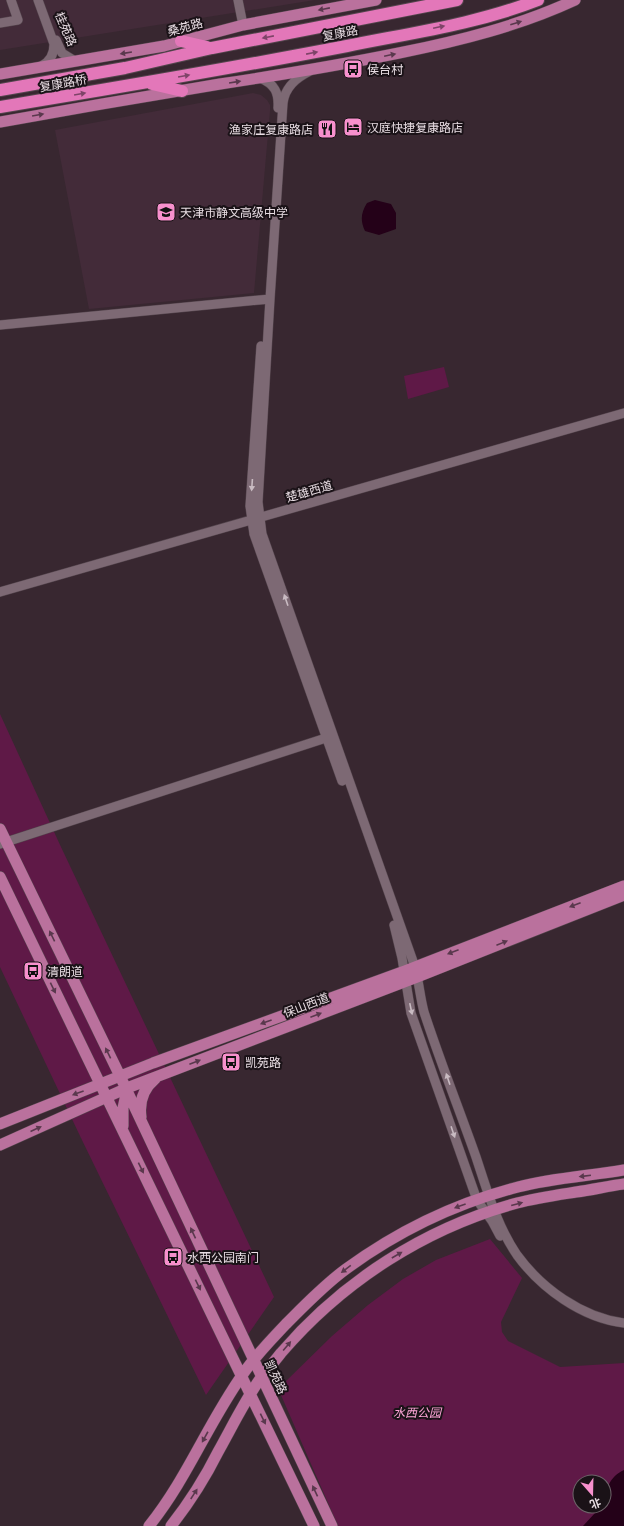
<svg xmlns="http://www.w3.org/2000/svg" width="624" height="1526" viewBox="0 0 624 1526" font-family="Merriweather,'Noto Sans SC',serif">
<rect width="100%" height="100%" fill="#382730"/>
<!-- built -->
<path fill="#432b39" d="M0,0H315L0,50Z
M253,93L261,95L267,100L270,105V111L254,293L89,309L55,130Z"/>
<!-- green -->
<path fill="#5f1947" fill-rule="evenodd" d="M444,367L449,387L408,399L404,376Z
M0,714L61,847L274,1297L206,1395L81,1138L0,967Z
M490,1239L522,1278L501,1322L502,1332L508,1341L560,1367L624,1363V1526H338L281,1395L282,1385L332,1336L368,1305L403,1279L436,1260ZM580,1482H604V1506H580Z"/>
<!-- water -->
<path fill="#240118" d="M375,200L391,204L396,213V229L379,235L365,231C360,220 361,213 367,203Z
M624,1470V1526H583L595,1513L599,1506H604C604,1491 610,1476 624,1470Z"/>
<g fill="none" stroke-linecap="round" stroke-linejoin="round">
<!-- minor casing -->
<g stroke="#54454d" stroke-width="10">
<path id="minor" d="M38,0L54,44C54,54 50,62 41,66
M238,0L243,25
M0,23L18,20L11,0
M56,40L62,53L75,61
M310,71C296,78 285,87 283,103L270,299L258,502L262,534L415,967C419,982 420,997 424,1012C440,1061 459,1109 476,1157C487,1190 497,1226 517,1255C541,1288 582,1318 624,1323
M260,78C275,84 279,93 278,108
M282,130L302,132
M0,325L270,299
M261,346L250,506L254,534L342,781
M0,592L624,413
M0,844L332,736
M394,925L402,958L411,1013L477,1200L492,1221L500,1236"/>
</g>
<!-- major casing -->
<g stroke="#54454d" stroke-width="12">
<path id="major" d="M0,74L164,46L243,25L376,0
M0,122C73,109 147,96 220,84C280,75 340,65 399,53C459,41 519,26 575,0
M0,829L120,1076L332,1526
M0,877L314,1526
M141,1117C139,1102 143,1089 155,1079
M0,1124L153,1063L405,971L624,886
M123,1126V1108L127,1090
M0,1145L127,1088L417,977L624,895
M149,1526C187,1479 208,1423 243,1374C255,1356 271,1340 286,1324C305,1305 324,1285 346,1269C398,1231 456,1203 518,1187C553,1178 589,1176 624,1170
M171,1526C189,1503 205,1478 218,1452C232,1427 244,1402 260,1379C267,1370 274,1362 281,1353C343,1281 425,1228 517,1203C536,1198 557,1195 576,1192C592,1190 608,1186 624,1184"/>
</g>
<!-- highway casing -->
<g stroke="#54454d" stroke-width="14">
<path id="highway" d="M181,41L207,47
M152,84L182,91
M0,90L125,68L212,48L457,0
M0,107C116,88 232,68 347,46C411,33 477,24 538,0"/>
</g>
<!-- minor -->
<use href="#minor" stroke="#7d6974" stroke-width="9"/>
<!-- major -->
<use href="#major" stroke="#ba719d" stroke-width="11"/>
<!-- highway -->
<use href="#highway" stroke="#e377b9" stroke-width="12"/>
</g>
<!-- one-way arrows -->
<defs><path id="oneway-solid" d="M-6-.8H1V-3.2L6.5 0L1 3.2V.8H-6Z"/></defs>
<g fill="#5a384d">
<use href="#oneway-solid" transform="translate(324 9) rotate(169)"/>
<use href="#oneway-solid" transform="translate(516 23) rotate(-18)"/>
<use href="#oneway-solid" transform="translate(126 53) rotate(171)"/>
<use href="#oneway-solid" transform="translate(390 55) rotate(-12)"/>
<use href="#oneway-solid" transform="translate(235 82) rotate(-9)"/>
<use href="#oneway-solid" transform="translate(38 115) rotate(-10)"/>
<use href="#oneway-solid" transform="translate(575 905) rotate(159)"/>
<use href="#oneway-solid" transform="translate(52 936) rotate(-116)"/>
<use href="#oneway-solid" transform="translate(502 943) rotate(-22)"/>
<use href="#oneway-solid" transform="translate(453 952) rotate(159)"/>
<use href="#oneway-solid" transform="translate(53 988) rotate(64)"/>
<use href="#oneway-solid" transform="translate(316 1015) rotate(-21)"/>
<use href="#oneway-solid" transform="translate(266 1022) rotate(160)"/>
<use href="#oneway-solid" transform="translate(108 1053) rotate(-116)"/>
<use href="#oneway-solid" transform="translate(195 1062) rotate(-21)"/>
<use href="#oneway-solid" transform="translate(78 1093) rotate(160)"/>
<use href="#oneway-solid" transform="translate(36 1129) rotate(-24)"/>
<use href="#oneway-solid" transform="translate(141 1168) rotate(64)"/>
<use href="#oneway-solid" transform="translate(585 1176) rotate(173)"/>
<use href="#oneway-solid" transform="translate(517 1204) rotate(-15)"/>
<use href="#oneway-solid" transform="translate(460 1206) rotate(160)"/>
<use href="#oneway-solid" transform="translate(193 1233) rotate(-115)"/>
<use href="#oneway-solid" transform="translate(397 1255) rotate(-30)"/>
<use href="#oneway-solid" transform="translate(346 1269) rotate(143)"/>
<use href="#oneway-solid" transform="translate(198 1285) rotate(64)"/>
<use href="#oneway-solid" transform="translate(287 1346) rotate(-50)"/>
<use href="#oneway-solid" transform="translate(263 1419) rotate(64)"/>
<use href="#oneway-solid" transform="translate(205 1437) rotate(119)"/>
<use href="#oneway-solid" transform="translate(315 1491) rotate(-115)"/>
<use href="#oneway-solid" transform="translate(194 1494) rotate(-57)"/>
</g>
<g fill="#7e4468">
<use href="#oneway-solid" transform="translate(439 27) rotate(-12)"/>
<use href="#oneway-solid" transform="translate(268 37) rotate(169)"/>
<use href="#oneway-solid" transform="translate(312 53) rotate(-11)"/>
<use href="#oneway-solid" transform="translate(184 76) rotate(-10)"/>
<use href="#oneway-solid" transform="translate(80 94) rotate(-10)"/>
</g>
<g fill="#c9bbc2">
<use href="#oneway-solid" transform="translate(252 485) rotate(94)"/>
<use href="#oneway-solid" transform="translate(286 600) rotate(-109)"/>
<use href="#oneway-solid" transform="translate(411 1009) rotate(78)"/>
<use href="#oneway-solid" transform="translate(448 1079) rotate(-109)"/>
<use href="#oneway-solid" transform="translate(453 1132) rotate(71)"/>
</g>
<!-- icons -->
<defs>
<g id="bus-square" transform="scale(1)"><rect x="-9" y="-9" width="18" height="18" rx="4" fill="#f790cd" stroke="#1a1217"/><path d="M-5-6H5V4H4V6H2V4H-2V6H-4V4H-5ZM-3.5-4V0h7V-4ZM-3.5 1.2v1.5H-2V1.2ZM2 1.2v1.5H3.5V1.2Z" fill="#111"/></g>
<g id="hotel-square" transform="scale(1)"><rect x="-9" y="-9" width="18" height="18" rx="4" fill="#f790cd" stroke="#1a1217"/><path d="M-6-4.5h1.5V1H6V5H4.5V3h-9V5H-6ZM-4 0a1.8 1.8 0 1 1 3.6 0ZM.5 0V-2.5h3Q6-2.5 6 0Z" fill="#111"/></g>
<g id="restaurant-square" transform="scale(1)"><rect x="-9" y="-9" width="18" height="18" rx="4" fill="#f790cd" stroke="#1a1217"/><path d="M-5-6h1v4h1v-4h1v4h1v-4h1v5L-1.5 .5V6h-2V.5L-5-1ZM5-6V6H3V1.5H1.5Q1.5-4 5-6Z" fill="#111"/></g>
<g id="school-square" transform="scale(1)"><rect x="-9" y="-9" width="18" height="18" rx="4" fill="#f790cd" stroke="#1a1217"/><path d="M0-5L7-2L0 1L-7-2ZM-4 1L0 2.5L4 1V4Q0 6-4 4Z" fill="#111"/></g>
</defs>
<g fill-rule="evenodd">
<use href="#bus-square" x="353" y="69"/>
<use href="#hotel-square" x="353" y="127"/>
<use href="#restaurant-square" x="327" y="129"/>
<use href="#school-square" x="166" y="212"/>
<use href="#bus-square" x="33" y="971"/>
<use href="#bus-square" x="231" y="1062"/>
<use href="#bus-square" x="173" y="1257"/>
</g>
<g text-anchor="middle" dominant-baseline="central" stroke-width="4" stroke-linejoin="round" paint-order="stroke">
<!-- street labels -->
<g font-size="12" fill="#e9dee4" stroke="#1a1217">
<text transform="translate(185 27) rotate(-15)">桑苑路</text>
<text transform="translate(66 29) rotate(67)">桂苑路</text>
<text transform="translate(340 33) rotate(-11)">复康路</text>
<text transform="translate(63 83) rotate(-10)">复康路桥</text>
<text transform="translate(309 491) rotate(-16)">楚雄西道</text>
<text transform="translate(306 1005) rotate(-21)">保山西道</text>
<text transform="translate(276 1377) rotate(65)">凯苑路</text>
</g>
<!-- poi labels -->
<g font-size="12" fill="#e9dee4" stroke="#1a1217" text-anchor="start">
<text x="367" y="69">侯台村</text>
<text x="367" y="127">汉庭快捷复康路店</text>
<text x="313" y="129" text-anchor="end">渔家庄复康路店</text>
<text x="180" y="212">天津市静文高级中学</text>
<text x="47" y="971">清朗道</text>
<text x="245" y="1062">凯苑路</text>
<text x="187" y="1257">水西公园南门</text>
</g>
<!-- park labels -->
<g font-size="12" font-style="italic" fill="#fda4d7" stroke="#1a1217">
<text x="417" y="1412">水西公园</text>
</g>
</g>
<!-- north arrow -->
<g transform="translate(592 1494) rotate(160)"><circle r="19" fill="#1a1217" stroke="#6d6469"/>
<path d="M0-3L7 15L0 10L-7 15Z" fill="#f790cd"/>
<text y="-6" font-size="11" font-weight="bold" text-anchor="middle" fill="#e9dee4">北</text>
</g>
</svg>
